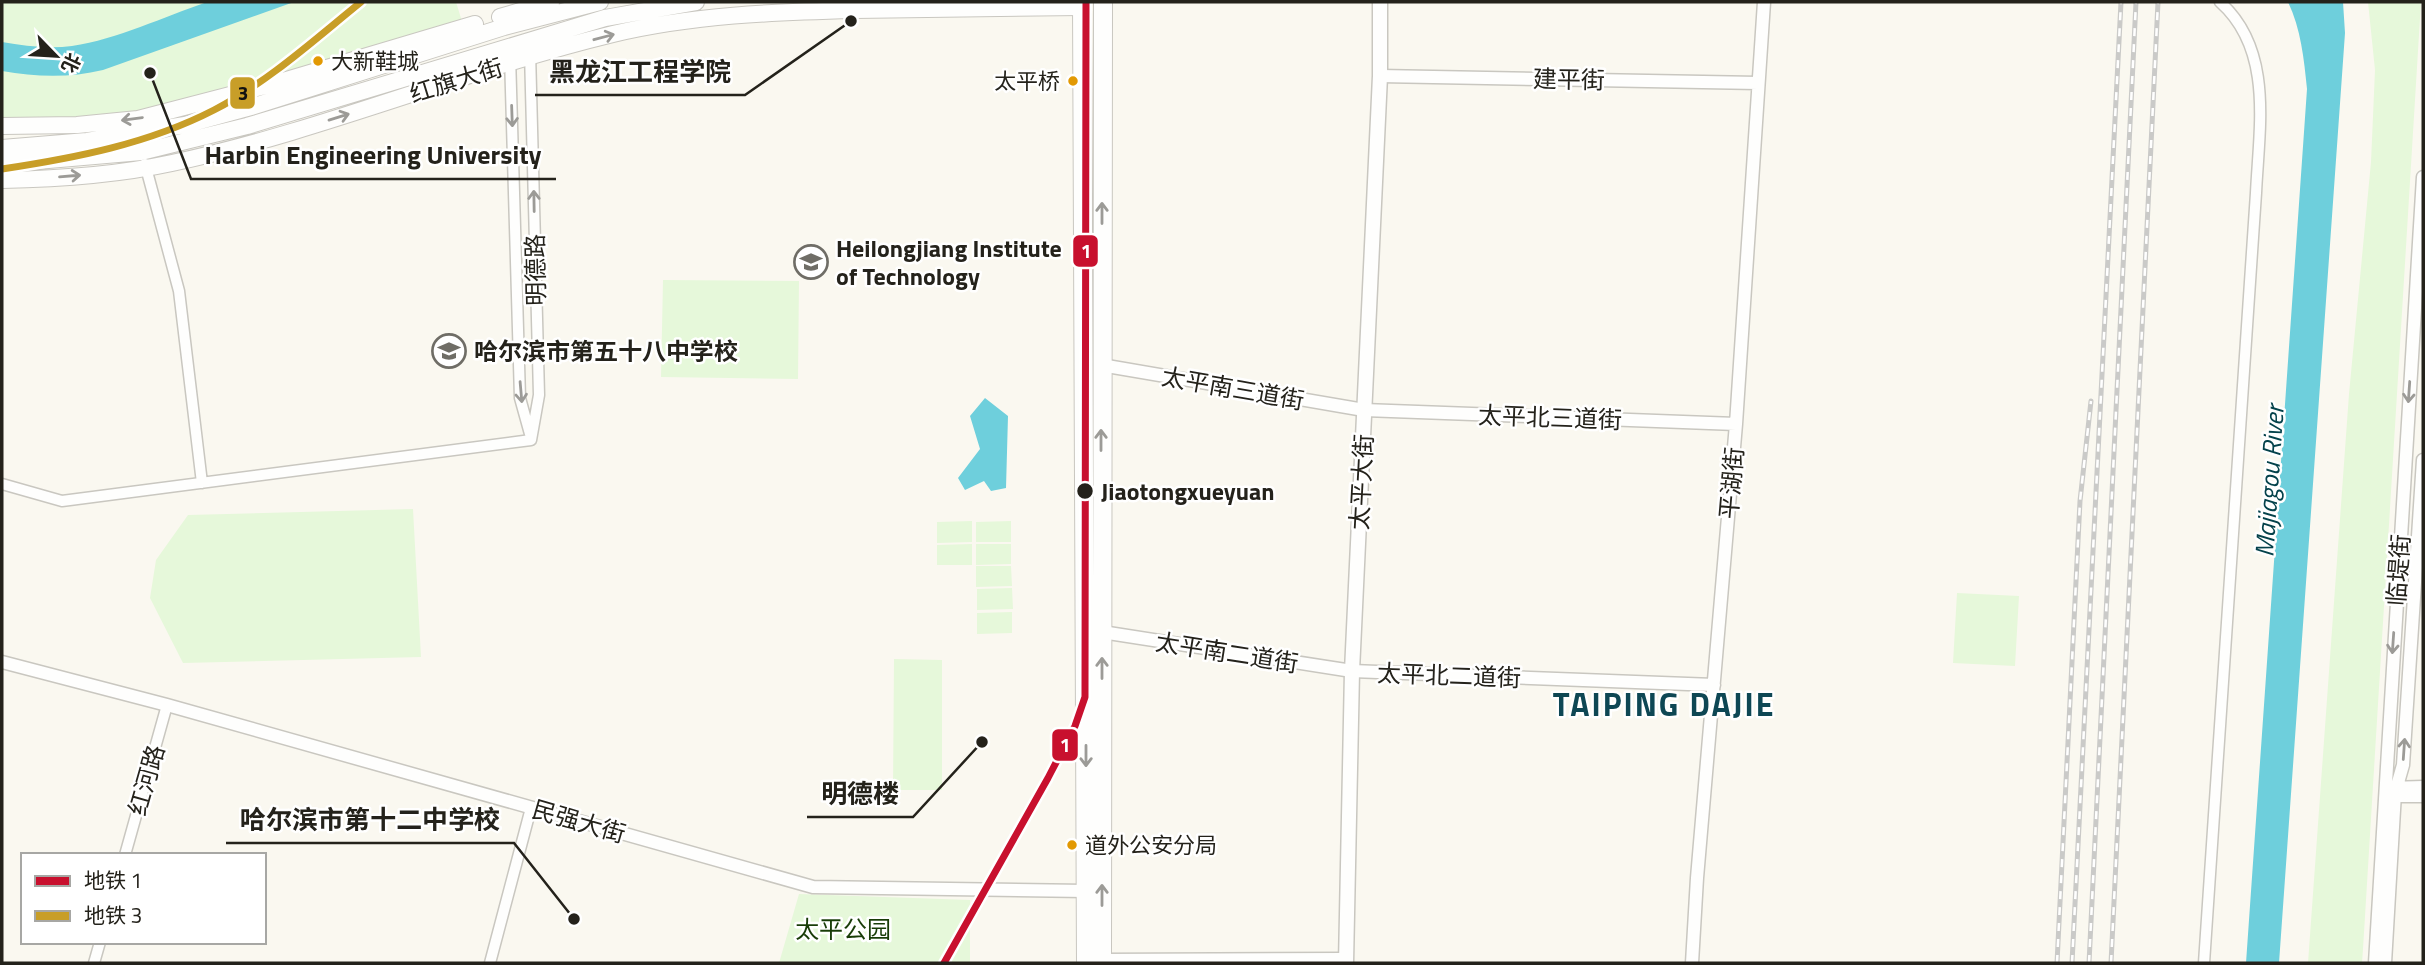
<svg xmlns="http://www.w3.org/2000/svg" width="2425" height="965" viewBox="0 0 2425 965" font-family="'Titillium Web','Noto Sans SC',sans-serif">
<rect width="100%" height="100%" fill="#faf8f0"/>
<!-- green -->
<path fill="#e6f8da" d="M2,2H456L464,28L134,118L2,130Z
M2368,2H2421L2363,949L2362,963H2308L2349,394L2371,162L2375,70Z
M663,280L799,281L798,379L661,377Z
M413,509L421,657L183,663L150,598L156,560L188,515Z
M972,521V542L937,543V522Z
M1011,521V542H976V522Z
M972,544V565H937V545Z
M976,544H1011V564L976,565Z
M976,566H1011L1012,586L976,587Z
M1012,588L1013,609L977,610V589Z
M1957,593L2019,596L2015,666L1953,663Z
M1012,612V633L977,634V613Z
M894,659L942,660V790H893Z
M799,894L970,900V963H779Z"/>
<!-- water -->
<path fill="#6ecfdc" d="M207,2H294L103,70C70,78 36,77 2,71V42C25,46 49,49 72,46C118,39 163,17 207,2Z
M2288,2H2343L2345,33L2279,963H2246L2307,89C2304,59 2301,29 2288,2Z
M985,398L1008,416L1006,488L991,491L984,481L965,490L958,478L980,449L970,416Z"/>
<g fill="none" stroke-linecap="round" stroke-linejoin="round">
<!-- minor casing -->
<g stroke="#c9c7c0" stroke-width="13">
<path id="minor" d="M530,52L539,395L531,440
M510,56L520,398L530,434
M145,164L179,291L202,483
M2,484L62,501L531,440
M125,855L167,705
M94,963L100,942
M490,963L531,808
M2204,963L2256,193C2259,128 2274,50 2220,2"/>
</g>
<!-- tertiary casing -->
<g stroke="#c9c7c0" stroke-width="15">
<path id="tertiary" d="M1380,76L1758,83
M1101,365L1364,410L1736,424
M1102,632L1352,671L1714,685
M2,662L167,705L813,887L1086,891
M2389,788L2423,787
M2388,796H2423
M1102,960L1346,959
M1692,963L1697,878L1736,424L1764,2
M2375,963L2423,177
M2385,963L2395,793L2403,765L2423,460"/>
</g>
<!-- secondary casing -->
<g stroke="#c9c7c0" stroke-width="17">
<path id="secondary" d="M1346,963L1352,671L1380,76V2"/>
</g>
<!-- primary casing -->
<g stroke="#c9c7c0" stroke-width="18">
<path id="primary" d="M500,17L551,2
M2,126L77,125L138,119L280,82L475,24
M2,148L87,141L185,125L251,107L504,27L600,2
M2,164L141,152L247,126L605,18L696,2
M2,180C58,179 117,175 172,163C322,131 464,70 613,34C693,15 774,12 855,10C931,9 1007,8 1082,7"/>
</g>
<!-- trunk casing -->
<g stroke="#c9c7c0" stroke-width="20">
<path id="trunk" d="M1082,2L1086,963
M1102,963L1103,2"/>
</g>
<!-- minor -->
<use href="#minor" stroke="#fefefd" stroke-width="10"/>
<!-- tertiary -->
<use href="#tertiary" stroke="#fefefd" stroke-width="12"/>
<!-- secondary -->
<use href="#secondary" stroke="#fefefd" stroke-width="14"/>
<!-- primary -->
<use href="#primary" stroke="#fefefd" stroke-width="16"/>
<!-- trunk -->
<use href="#trunk" stroke="#fefefd" stroke-width="18"/>
<!-- rail casing -->
<g stroke="#cacac8" stroke-width="5">
<path id="rail" d="M2057,963L2080,501L2091,401
M2072,963L2121,2
M2089,963L2136,2
M2111,963L2158,2"/>
</g>
<!-- rail -->
<use href="#rail" stroke="#fff" stroke-width="2.5" stroke-dasharray="8" stroke-linecap="butt"/>
<!-- metro-1 casing -->
<g stroke="#fff" stroke-width="12">
<path id="metro-1" d="M944,963L1048,778L1075,726L1085,697L1086,2"/>
</g>
<!-- metro-2 casing -->
<g stroke="#fff" stroke-width="12">
<path id="metro-2" d="M2,169C75,158 148,144 214,110C268,82 314,40 361,2"/>
</g>
<!-- metro-1 -->
<use href="#metro-1" stroke="#c8102e" stroke-width="7"/>
<!-- metro-2 -->
<use href="#metro-2" stroke="#c89e28" stroke-width="7"/>
</g>
<!-- one-way arrows -->
<defs><path id="oneway-shaft" d="M-6 0H5M1.5-3L5.5 0L1.5 3" fill="none" stroke-width="1.6" stroke-linecap="round" stroke-linejoin="round" transform="scale(1.75)"/></defs>
<g stroke="#9c9b97">
<use href="#oneway-shaft" transform="translate(604 37) rotate(-15)"/>
<use href="#oneway-shaft" transform="translate(512 116) rotate(88)"/>
<use href="#oneway-shaft" transform="translate(339 117) rotate(-17)"/>
<use href="#oneway-shaft" transform="translate(132 119) rotate(172)"/>
<use href="#oneway-shaft" transform="translate(70 176) rotate(-5)"/>
<use href="#oneway-shaft" transform="translate(534 201) rotate(-91)"/>
<use href="#oneway-shaft" transform="translate(1102 213) rotate(-90)"/>
<use href="#oneway-shaft" transform="translate(521 392) rotate(85)"/>
<use href="#oneway-shaft" transform="translate(2409 392) rotate(94)"/>
<use href="#oneway-shaft" transform="translate(1101 440) rotate(-90)"/>
<use href="#oneway-shaft" transform="translate(2393 643) rotate(94)"/>
<use href="#oneway-shaft" transform="translate(1102 668) rotate(-90)"/>
<use href="#oneway-shaft" transform="translate(2404 749) rotate(-86)"/>
<use href="#oneway-shaft" transform="translate(1086 756) rotate(90)"/>
<use href="#oneway-shaft" transform="translate(1102 895) rotate(-90)"/>
</g>
<!-- icons -->
<defs>
<g id="university-ring" transform="scale(1.75)"><circle r="9.5" fill="#fff" stroke="#6f6d66" stroke-width="1.5"/><path d="M0-5L7-2L0 1L-7-2ZM-4 1L0 2.5L4 1V4Q0 6-4 4Z" fill="#6f6d66"/></g>
<g id="school-ring" transform="scale(1.75)"><circle r="9.5" fill="#fff" stroke="#6f6d66" stroke-width="1.5"/><path d="M0-5L7-2L0 1L-7-2ZM-4 1L0 2.5L4 1V4Q0 6-4 4Z" fill="#6f6d66"/></g>
</defs>
<g fill-rule="evenodd">
<use href="#university-ring" x="811" y="262"/>
<use href="#school-ring" x="449" y="351"/>
</g>
<!-- markers -->
<g fill="#e29903" stroke="#fff" stroke-width="2.5">
<circle cx="318" cy="61" r="6"/>
<circle cx="1073" cy="81" r="6"/>
<circle cx="1072" cy="845" r="6"/>
</g>
<circle fill="#24221b" stroke="#fff" stroke-width="2.5" cx="1085" cy="491" r="9"/>
<g text-anchor="middle" dominant-baseline="central" stroke-width="5" stroke-linejoin="round" paint-order="stroke">
<!-- bus labels -->
<g font-size="22" fill="#24221b" stroke="#fff" text-anchor="start">
<text x="331" y="61">大新鞋城</text>
<text x="1060" y="81" text-anchor="end">太平桥</text>
<text x="1085" y="845">道外公安分局</text>
</g>
<!-- street labels -->
<g font-size="24" fill="#24221b" stroke="#fff">
<text transform="translate(1569 79) rotate(1)">建平街</text>
<text transform="translate(456 80) rotate(-17)">红旗大街</text>
<text transform="translate(535 270) rotate(-91)">明德路</text>
<text transform="translate(1233 388) rotate(10)">太平南三道街</text>
<text transform="translate(1550 417) rotate(2)">太平北三道街</text>
<text transform="translate(1361 482) rotate(-87)">太平大街</text>
<text transform="translate(1731 483) rotate(-85)">平湖街</text>
<text transform="translate(2398 570) rotate(-86)">临堤街</text>
<text transform="translate(1227 652) rotate(9)">太平南二道街</text>
<text transform="translate(1449 675) rotate(2)">太平北二道街</text>
<text transform="translate(146 780) rotate(-74)">红河路</text>
<text transform="translate(579 821) rotate(16)">民强大街</text>
</g>
<!-- poi labels -->
<g font-size="24" font-weight="bold" fill="#24221b" stroke="#fff" text-anchor="start">
<text x="836" y="248">Heilongjiang Institute<tspan x="836" dy="28">of Technology</tspan></text>
<text x="474" y="351">哈尔滨市第五十八中学校</text>
</g>
<!-- stop labels -->
<g font-size="24" font-weight="bold" fill="#24221b" stroke="#fff" text-anchor="start">
<text x="1101" y="491">Jiaotongxueyuan</text>
</g>
<!-- park labels -->
<g font-size="24" fill="#183c07" stroke="#fff">
<text x="843" y="929">太平公园</text>
</g>
<!-- water labels -->
<g font-size="26" font-style="italic" fill="#04424b" stroke="#fff">
<text transform="translate(2269 481) rotate(-86)">Majiagou River</text>
</g>
<!-- district labels -->
<g font-size="32" font-weight="bold" letter-spacing="2" fill="#0e4754" stroke="#fff">
<text x="1664" y="704">TAIPING DAJIE</text>
</g>
</g>
<!-- callouts -->
<path fill="none" stroke="#24221b" stroke-width="2.5" d="M851 21L745 95H535M150 73L191 179H556M982 742L913 817H807M574 919L514 843H226"/>
<g fill="#24221b" stroke="#fff" stroke-width="2.5">
<circle cx="851" cy="21" r="7"/>
<circle cx="150" cy="73" r="7"/>
<circle cx="982" cy="742" r="7"/>
<circle cx="574" cy="919" r="7"/>
</g>
<g font-size="26" text-anchor="middle" font-weight="bold" fill="#24221b" stroke="#fff" stroke-width="5" stroke-linejoin="round" paint-order="stroke">
<text x="640" y="81">黑龙江工程学院</text>
<text x="373" y="164">Harbin Engineering University</text>
<text x="860" y="803">明德楼</text>
<text x="370" y="829">哈尔滨市第十二中学校</text>
</g>
<g stroke="#fff" stroke-width="2.5">
<rect x="229" y="76" width="27" height="34" rx="7" fill="#c89e28"/>
<rect x="1072" y="234" width="27" height="34" rx="7" fill="#c8102e"/>
<rect x="1051" y="728" width="28" height="34" rx="7" fill="#c8102e"/>
</g>
<g font-size="19" text-anchor="middle" font-weight="bold" fill="#fff">
<text x="1086" y="258">1</text>
<text x="1065" y="752">1</text>
</g>
<g font-size="19" text-anchor="middle" font-weight="bold" fill="#111">
<text x="243" y="100">3</text>
</g>
<!-- border -->
<rect width="2425" height="965" fill="none" stroke="#24221b" stroke-width="7"/>
<!-- legend -->
<rect x="21" y="853" width="245" height="91" fill="#ffffff" stroke="#a7a7a4" stroke-width="2"/>
<rect x="35" y="876" width="35" height="10" fill="#c8102e" stroke="#a7a7a4" stroke-width="2"/>
<text x="84" y="888" font-size="21" fill="#24221b">地铁 1</text>
<rect x="35" y="911" width="35" height="10" fill="#c89e28" stroke="#a7a7a4" stroke-width="2"/>
<text x="84" y="923" font-size="21" fill="#24221b">地铁 3</text>
<!-- north arrow -->
<g transform="translate(56 56) rotate(115)" stroke="#ffffff" stroke-width="5" paint-order="stroke">
<path d="M0-5L12 26L0 18L-12 26Z" fill="#24221b"/>
<text y="-10" font-size="19" font-weight="bold" text-anchor="middle" fill="#24221b">北</text>
</g>
</svg>
